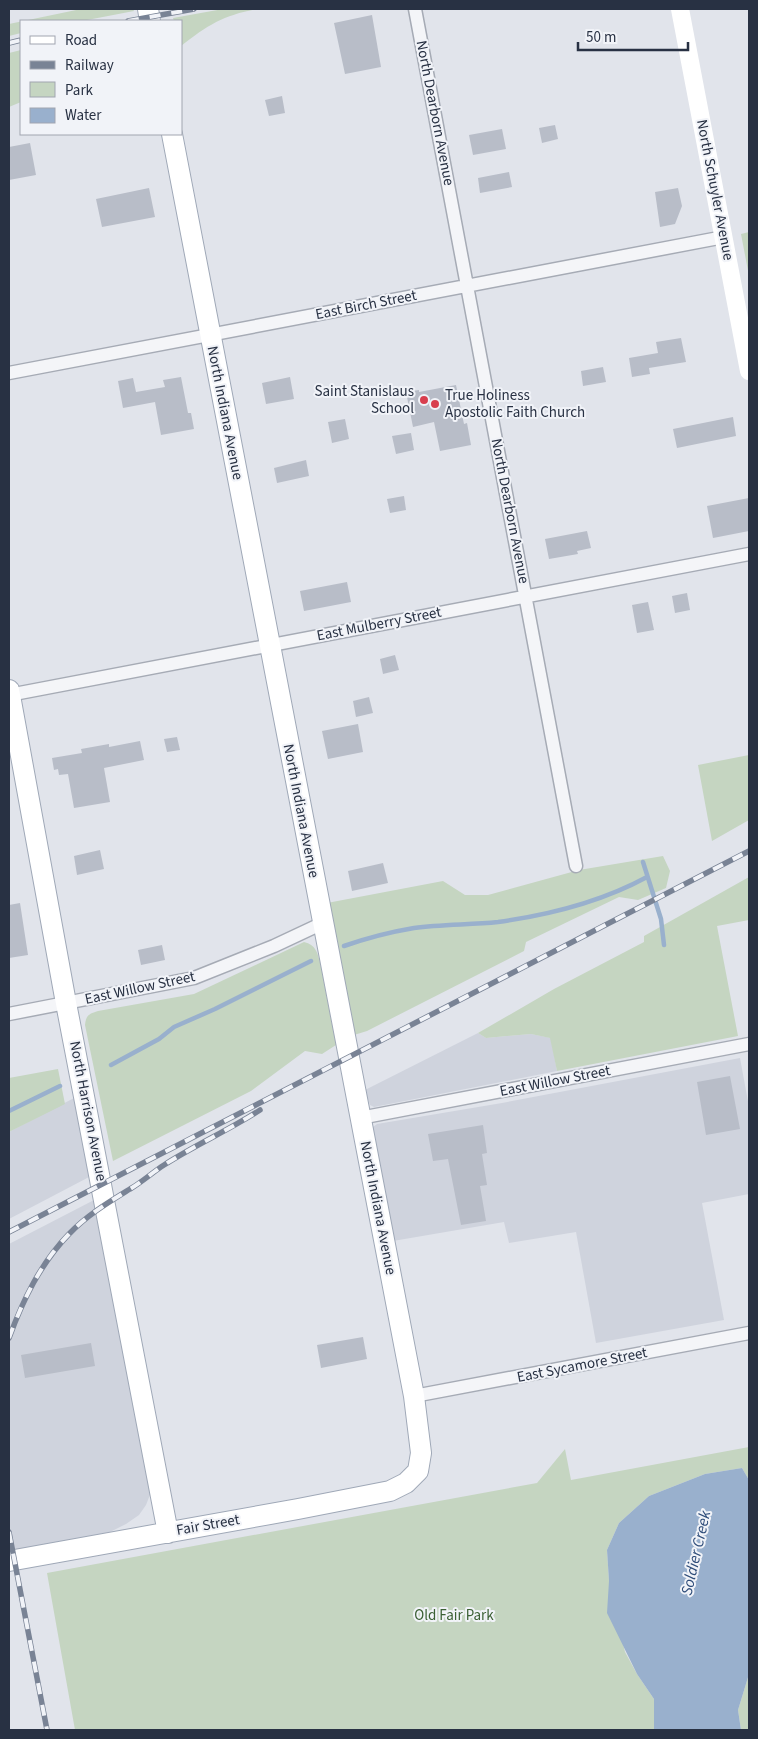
<svg xmlns="http://www.w3.org/2000/svg" width="758" height="1739" viewBox="0 0 758 1739" font-family="'Source Sans 3',sans-serif">
<rect width="100%" height="100%" fill="#e1e4eb"/>
<!-- built -->
<path fill="#cfd3dd" d="M478,1033L486,1038L531,1034L551,1038L557,1071L374,1107L370,1105L365,1090Z
M740,1058L749,1107V1194L702,1203L724,1320L596,1343L576,1232L509,1243L504,1222L393,1241L373,1134V1127L377,1124L502,1103Z
M76,1097L91,1176L9,1219V1132Z
M96,1199L151,1492L146,1505L139,1515L126,1524L110,1532L9,1552V1244Z"/>
<!-- green -->
<path fill="#c5d5c1" d="M81,9H133L134,11L82,21H21V33L9,36V24Z
M223,9H258C224,15 208,25 181,46V21H174L173,18Z
M21,50V102L9,107V53Z
M749,232V276L741,234Z
M749,755V820L712,841L698,765Z
M663,856L670,871L666,888L638,900L619,897L526,942L524,951L367,1031L354,1035L327,903L443,881L465,895H488L579,870Z
M749,877V920L717,926L738,1036L557,1071L550,1038L531,1034L486,1038L478,1033L554,989L644,942V936Z
M304,942C316,945 317,952 320,962L336,1045L322,1054L305,1051L251,1091L113,1161L85,1025C86,1015 89,1014 98,1011L194,994Z
M58,1069L65,1104L9,1132V1078Z
M749,1447V1480L742,1468L705,1474L649,1496L619,1523L607,1550L609,1581L625,1652L637,1674L654,1699V1730H75L47,1573L537,1483L565,1449L571,1480Z
M749,1674V1730H741L738,1710Z"/>
<!-- water -->
<path fill="#99b0cd" d="M742,1468L749,1480V1674L738,1710L741,1730H654V1699L637,1674L607,1613L609,1581L607,1550L619,1523L649,1496L705,1474Z"/>
<g fill="none" stroke-linecap="round" stroke-linejoin="round">
<!-- stream -->
<path stroke="#99b0cd" stroke-width="4.5" d="M643,862L661,919L664,945
M344,946C367,938 390,932 414,928C442,924 470,925 498,922C549,915 601,902 647,877
M111,1065L159,1039L174,1027L215,1009L311,961
M9,1111L60,1086"/>
</g>
<!-- building -->
<path fill="#b8bdc8" d="M372,15L381,67L345,74L334,23Z
M282,96L285,113L269,116L265,100Z
M555,125L558,139L542,143L539,128Z
M502,129L506,149L473,155L469,135Z
M30,143L36,175L9,180V147Z
M509,172L512,187L480,193L478,178Z
M149,188L155,217L102,227L96,199Z
M678,188L682,206L675,224L660,227L655,192Z
M681,338L686,362L649,368L650,374L632,377L629,358L658,353L656,342Z
M603,367L606,382L583,386L581,371Z
M181,377L188,413H191L194,429L161,435L155,402L123,408L118,381L133,378L136,392L165,387L163,380Z
M290,377L294,399L266,404L262,383Z
M456,385L464,424L467,423L471,445L440,451L434,422L413,427L406,392L419,390V392Z
M733,417L736,436L677,448L673,429Z
M345,419L349,439L332,443L328,422Z
M411,433L414,450L396,454L392,436Z
M306,460L309,476L277,483L274,468Z
M404,496L406,510L390,513L387,499Z
M749,498V531L713,538L707,506Z
M587,531L591,548L577,551L578,554L549,559L545,539Z
M347,582L351,602L304,611L300,591Z
M687,593L690,610L675,613L672,596Z
M648,602L654,630L637,633L632,605Z
M395,655L399,670L383,674L380,659Z
M369,697L373,713L356,717L353,701Z
M358,724L363,752L328,759L322,731Z
M177,737L180,750L167,752L164,739Z
M140,741L144,760L104,768L110,802L74,808L68,774L59,775L58,769L54,770L52,758L82,753L81,749L109,744V747Z
M100,850L104,869L77,875L74,856Z
M383,863L388,883L352,891L348,871Z
M20,903L28,955L9,958V905Z
M162,945L165,960L141,965L138,950Z
M730,1076L740,1129L706,1135L697,1082Z
M483,1125L487,1153L482,1154L487,1185L480,1186L486,1221L461,1225L448,1159L433,1161L428,1134Z
M363,1337L367,1359L321,1368L317,1345Z
M91,1343L95,1366L25,1378L21,1355Z"/>
<g fill="none" stroke-linecap="round" stroke-linejoin="round">
<!-- street casing -->
<g stroke="#a6abb5" stroke-width="15">
<path id="street" d="M415,9L576,866
M9,373L724,237
M9,695L749,554
M9,1014L194,978L274,946L323,923
M360,1118L749,1044
M414,1396L749,1333"/>
</g>
<!-- primary casing -->
<g stroke="#9fa8b7" stroke-width="22">
<path id="primary" d="M148,9L150,21
M9,690L66,1003L168,1533
M9,1561L298,1509L390,1491L406,1483L418,1471L421,1453L414,1396L172,134"/>
</g>
<!-- street -->
<use href="#street" stroke="#f4f5f8" stroke-width="12"/>
<!-- secondary -->
<path stroke="#fff" stroke-width="18" d="M680,9L749,371"/>
<!-- primary -->
<use href="#primary" stroke="#fff" stroke-width="20"/>
<!-- rail casing -->
<g stroke="#798395" stroke-width="5.5">
<path id="rail" d="M128,21L194,9
M9,43L21,40
M9,1232L749,851
M9,1338C23,1300 40,1264 69,1234C87,1215 109,1202 130,1189C142,1182 153,1172 164,1165C195,1145 229,1130 260,1110
M9,1532L47,1730"/>
</g>
<!-- rail -->
<use href="#rail" stroke="#f1f3f8" stroke-width="4" stroke-dasharray="11" stroke-linecap="butt"/>
</g>
<!-- markers -->
<g fill="#d83e4e" stroke="#f1f3f8" stroke-width="2">
<circle cx="424" cy="400" r="5"/>
<circle cx="435" cy="404" r="5"/>
</g>
<g text-anchor="middle" dominant-baseline="central" stroke-width="4" stroke-linejoin="round" paint-order="stroke">
<!-- street labels -->
<g font-size="15" fill="#283143" stroke="#f1f3f8">
<text transform="translate(435 113) rotate(79)">North Dearborn Avenue</text>
<text transform="translate(715 190) rotate(79)">North Schuyler Avenue</text>
<text transform="translate(366 305) rotate(-11)">East Birch Street</text>
<text transform="translate(225 413) rotate(79)">North Indiana Avenue</text>
<text transform="translate(510 511) rotate(79)">North Dearborn Avenue</text>
<text transform="translate(379 624) rotate(-11)">East Mulberry Street</text>
<text transform="translate(301 811) rotate(79)">North Indiana Avenue</text>
<text transform="translate(140 988) rotate(-12)">East Willow Street</text>
<text transform="translate(555 1081) rotate(-11)">East Willow Street</text>
<text transform="translate(88 1111) rotate(79)">North Harrison Avenue</text>
<text transform="translate(378 1208) rotate(79)">North Indiana Avenue</text>
<text transform="translate(582 1365) rotate(-11)">East Sycamore Street</text>
<text transform="translate(208 1525) rotate(-10)">Fair Street</text>
</g>
<!-- poi labels -->
<g font-size="15" fill="#283143" stroke="#f1f3f8" text-anchor="end">
<text x="414" y="391">Saint Stanislaus<tspan x="414" dy="17">School</tspan></text>
<text x="445" y="395" text-anchor="start">True Holiness<tspan x="445" dy="17">Apostolic Faith Church</tspan></text>
</g>
<!-- park labels -->
<g font-size="15" fill="#3b6034" stroke="#f1f3f8">
<text x="454" y="1615">Old Fair Park</text>
</g>
<!-- water labels -->
<g font-size="16" font-style="italic" fill="#2f4d7a" stroke="#f1f3f8">
<text transform="translate(696 1553) rotate(-77)">Soldier Creek</text>
</g>
</g>
<!-- border -->
<rect width="758" height="1739" fill="none" stroke="#283143" stroke-width="20"/>
<!-- legend -->
<rect x="20" y="20" width="162" height="115" fill="#f1f3f8" stroke="#a1a5b0"/>
<rect x="30" y="36" width="25" height="8" fill="#ffffff" stroke="#a1a5b0"/>
<text x="65" y="45" font-size="15" fill="#283143">Road</text>
<rect x="30" y="61" width="25" height="8" fill="#798395" stroke="#a1a5b0"/>
<text x="65" y="70" font-size="15" fill="#283143">Railway</text>
<rect x="30" y="82" width="25" height="15" fill="#c5d5c1" stroke="#a1a5b0"/>
<text x="65" y="95" font-size="15" fill="#283143">Park</text>
<rect x="30" y="108" width="25" height="15" fill="#99b0cd" stroke="#a1a5b0"/>
<text x="65" y="120" font-size="15" fill="#283143">Water</text>
<!-- scale -->
<path d="M578 42v8h110v-8" fill="none" stroke="#283143" stroke-width="2.5"/>
<text x="586" y="42" font-size="15" fill="#283143" stroke="#f1f3f8" stroke-width="4" paint-order="stroke">50 m</text>
</svg>
